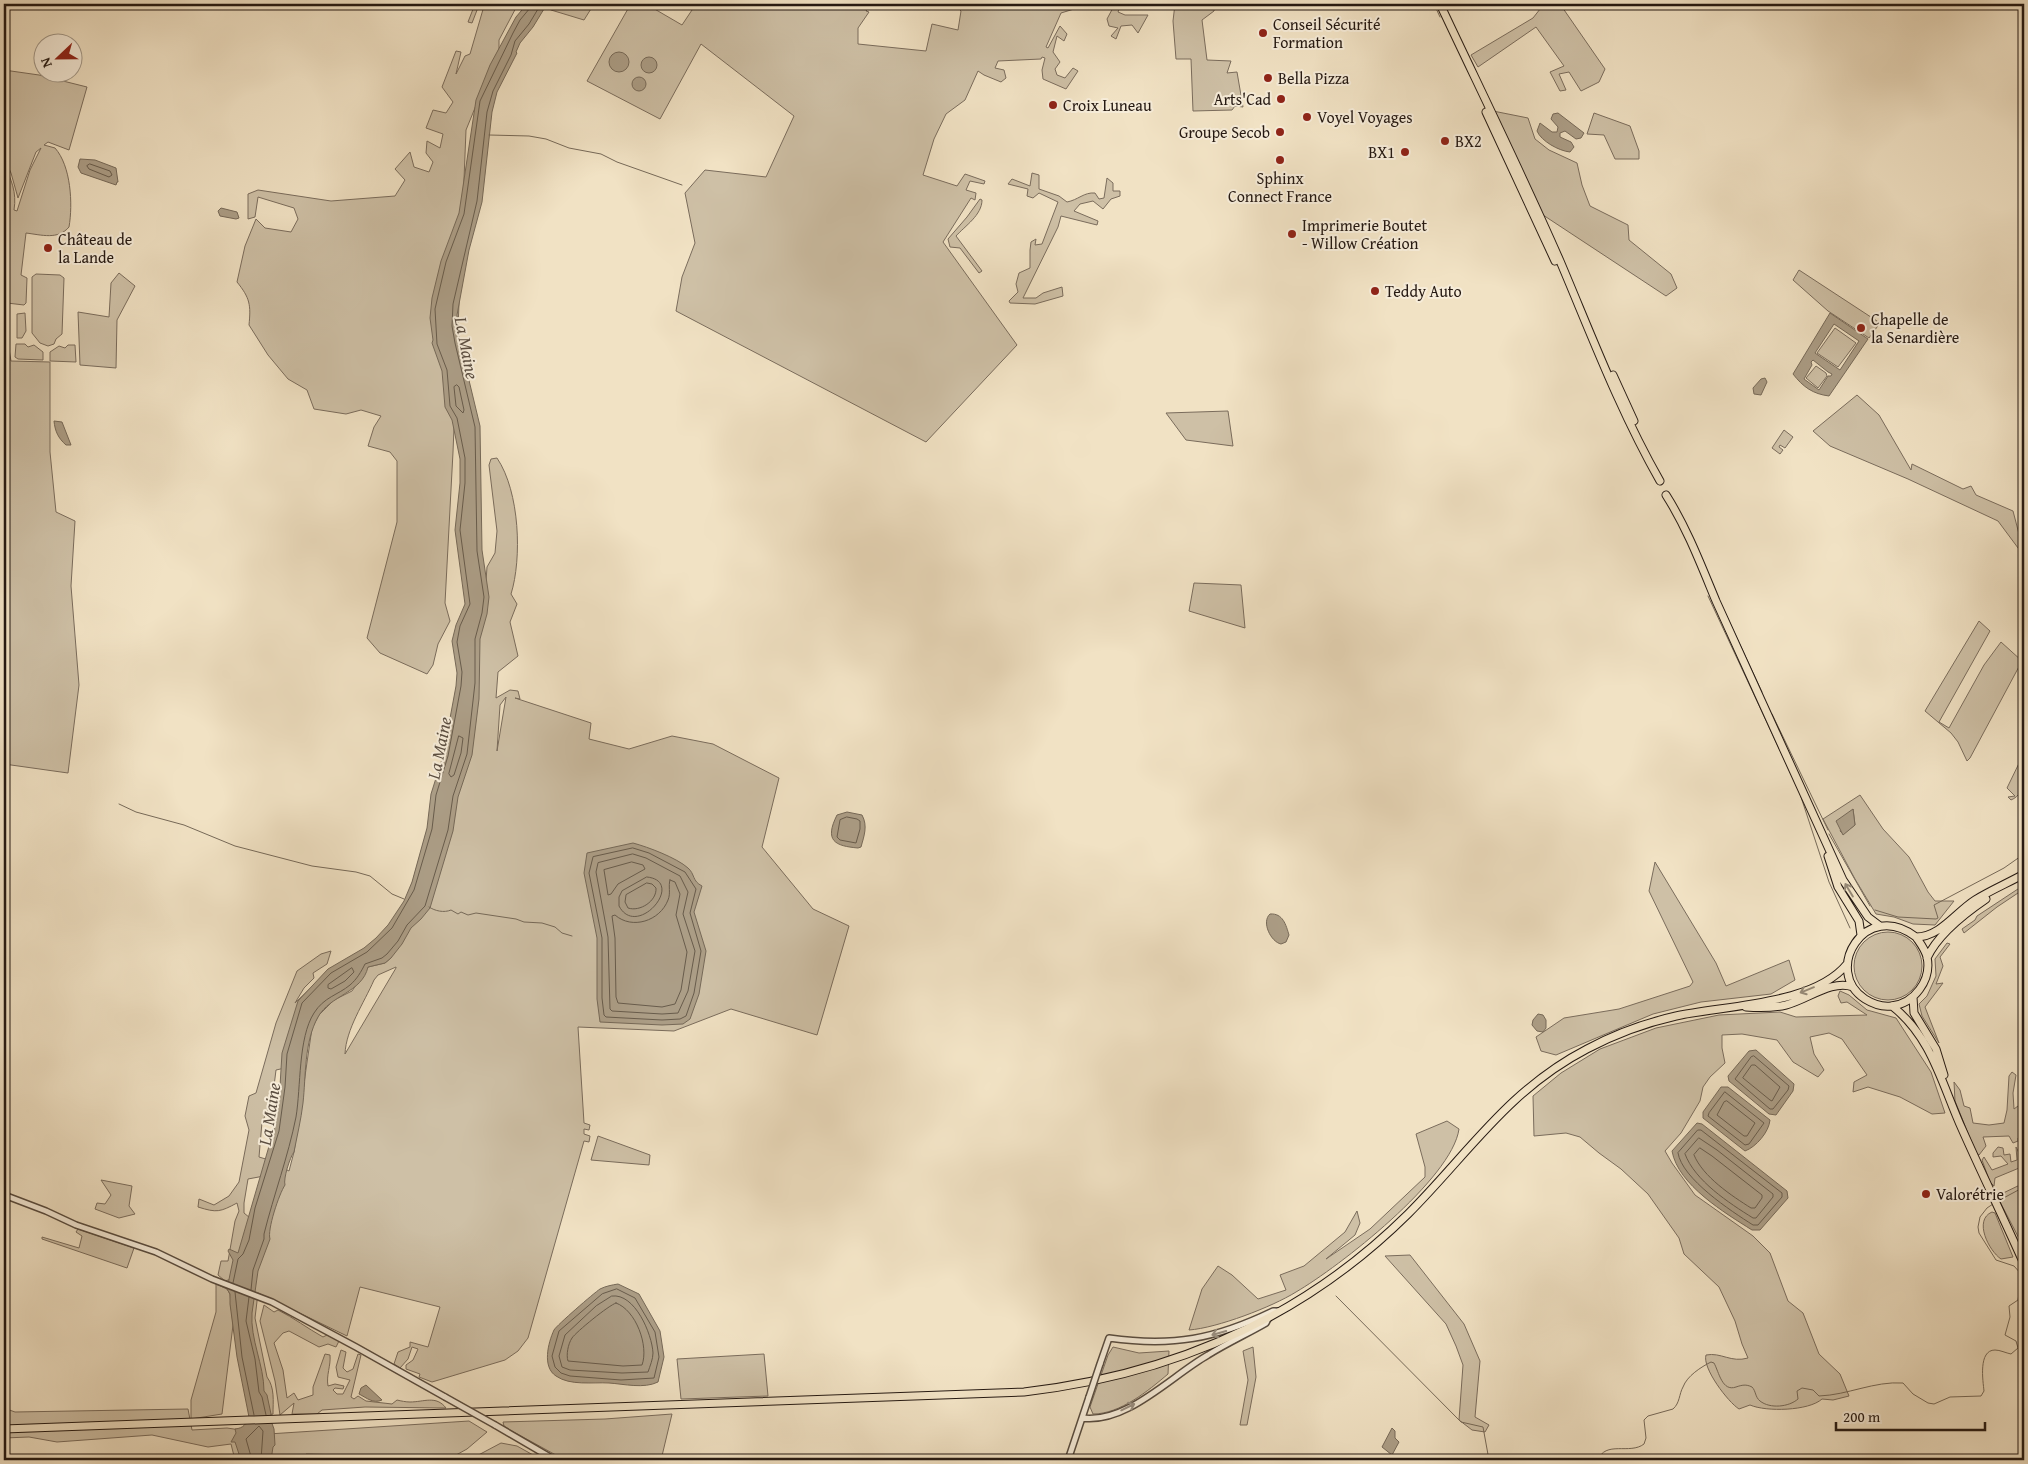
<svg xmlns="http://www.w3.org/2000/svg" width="2028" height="1464" viewBox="0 0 2028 1464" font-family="'Gentium Book Plus',serif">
<rect width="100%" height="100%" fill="#f1e2c4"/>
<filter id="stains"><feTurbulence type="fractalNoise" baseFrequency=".004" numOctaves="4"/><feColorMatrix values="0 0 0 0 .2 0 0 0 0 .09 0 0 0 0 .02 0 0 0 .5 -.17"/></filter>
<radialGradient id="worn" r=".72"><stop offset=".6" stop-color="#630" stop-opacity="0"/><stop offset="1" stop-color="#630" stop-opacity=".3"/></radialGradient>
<!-- green -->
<path fill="#cec0a6" stroke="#7a6c5c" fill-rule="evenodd" d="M475,4H518L499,40V49L466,130L453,452L445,603L450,621L438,644L433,665L427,674L380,653L367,638L397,522V461L390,452L368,446L374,427L381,416L361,410L346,414L314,409L307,390L288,379L268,355L249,325C251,305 250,298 237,282L245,246L256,219L265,228L291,232L298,219L294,208L258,197L255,217L248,219V194L258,190L331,201L395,196L405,180L395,169L410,152L414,167L429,172L433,162L426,153L427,141L440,148L443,134L426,128L433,110L446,113L453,102L442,87L456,51L461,52L456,74L465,56L470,54L484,6L479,5L472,23L468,22Z
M542,4H594L584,20L551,10Z
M627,4H646L682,25L696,4H871L866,11L869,12L858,28V44L926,51L932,24L958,30L961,11L958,8L925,4H1074V9L1061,13L1046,47L1048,48L1060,26L1067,34L1064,41L1057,36L1053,52L1060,62L1055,69L1057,75L1065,78L1073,68L1078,71L1066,89L1043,79L1042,70L1045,58L1042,57L1041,59L998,61L995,68L1004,70L1006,78L1001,82L984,75L978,71L965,100L946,114L934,139L923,175L957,186L965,174L985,181L984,184L970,181L966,190L976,193L975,200L971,198L943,242L1017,345L926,442L676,311L682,277L695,243L685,193L705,170L766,177L794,116L701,44L660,119L587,81L629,7Z
M1115,4H1121L1118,12L1125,15H1148L1138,33L1132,25L1121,26L1116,39L1111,36L1118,28L1109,26L1107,19Z
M1175,4H1215L1214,11L1202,20L1207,60L1231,61L1227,73L1237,72L1243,107L1235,106L1232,110L1193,111L1191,59H1176L1173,21Z
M1544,4H1560L1605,69L1599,82L1581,91L1569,72L1559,74L1566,90L1560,91L1550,72L1564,66L1536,27L1478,67L1471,55L1533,18Z
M4,70L39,75L87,87L69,150L48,142L44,145L55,148C71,166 73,204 69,227C58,240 42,235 26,233L21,275L27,278L26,303L24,305L7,303L5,325L11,361L50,362V452L56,512L75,521L71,586L79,685L68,773L4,764V164C11,179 17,192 14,210L17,211L30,170L41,148L36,152L18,198L11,173L4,158Z
M1493,111L1528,118L1535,139L1549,150L1577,163L1582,185L1590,206L1628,225L1629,240L1671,274L1677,288L1666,296L1540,213Z
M1594,113L1630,126L1639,151V159H1615L1604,135L1587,134Z
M1032,173L1039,175V189L1059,196L1067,202C1078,200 1084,192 1095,193L1099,199L1104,198L1107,178L1113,183V191H1120V196L1111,199L1103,209L1093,201L1080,204L1074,211L1098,221L1097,225L1061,216L1058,227L1023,298H1036L1043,293L1062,287L1063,296L1035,304L1010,303L1009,301L1018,292L1016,284L1019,273L1030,268V250L1031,242L1036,239L1035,245L1042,244L1058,202L1039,193L1033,198L1027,196L1028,189L1008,184L1012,179L1030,186Z
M980,199L982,200C982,215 965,226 956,236L982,271L979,273L960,248L950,247L948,239L967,217Z
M1799,270L1880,323L1869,338L1828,311L1793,280Z
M119,273L135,286L117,320L116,368L80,365L78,312L109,317L111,283Z
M36,274L60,275L64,278L62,334L56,339L54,344L48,346L40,343L32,333V277Z
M25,313L26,331L22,338H17V314Z
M1835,328L1856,343L1838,367L1817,353Z
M16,344H25L28,347L34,345L43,352V360L18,359L15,357Z
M68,345H75L76,362L50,361V352L59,346L65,348Z
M1816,366L1826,373L1827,376L1818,388L1806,378Z
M1857,395L1879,415L1911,470L1912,464L1963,489L1971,486L1976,495L2013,511L2019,534L2024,540V556L1998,521L1908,479L1830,446L1813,431Z
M1228,411L1233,446L1186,440L1166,413Z
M1784,430L1793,437L1785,448L1780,445L1779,447L1783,450L1780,454L1772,448Z
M497,458C520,492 522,559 511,594L517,604L510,622L518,656L498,672L496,698L510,690L518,691L520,699L515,698L591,723L589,739L629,749L672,736L713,744L779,778L762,847L813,909L849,926L817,1035L731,1009L674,1031L578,1027L584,1123L590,1125L589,1130L584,1129V1134L590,1136L589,1142L584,1141L528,1338L518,1351L505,1360L432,1382L419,1377L420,1374L406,1369V1365L413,1360L418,1349L412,1347L408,1359L400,1368L394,1364L398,1352L410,1347V1342L428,1347L440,1307L360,1287L347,1336L258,1293L255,1318L267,1377C275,1388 273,1401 273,1414L268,1415L262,1397L250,1326L252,1286L285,1169L289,1171L294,1152L312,1028L319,1015L334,1000L352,991L368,967L385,963L391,958L477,654L484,610L487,567L495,553L497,531L489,465L491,459ZM506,697L497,751L500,705ZM396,967V968L345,1054C346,1029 364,1003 374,980L378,975Z
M1194,583L1241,585L1245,628L1189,611Z
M1979,621L1990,631L1939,722L1949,728L1984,665L2001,642L2022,661L1970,758L1967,761L1958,742L1951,733L1925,711Z
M2024,753C2024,770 2028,793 2011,800L2008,797L2015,796L2007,788Z
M1860,795L1883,829L1909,857L1928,892L1935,901H1954L1935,925L1913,924L1894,917L1876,914L1855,879L1823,819ZM1853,809L1855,825L1843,834L1840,831Z
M1655,862L1716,963L1726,986L1789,960L1795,980L1771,994L1701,1002L1653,1014L1556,1055L1541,1051L1536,1037L1564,1018L1619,1009L1690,986L1693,982L1649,891Z
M2024,885V889L1997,907L1964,933L1962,929L1975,920L1977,916Z
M1854 966a34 34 0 1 1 68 0a34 34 0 1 1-68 0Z
M1947,943L1950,944L1940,957L1943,966L1936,984L1943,983L1925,1007L1939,1043L1922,1016L1919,1004L1927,996L1936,976L1935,959Z
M331,951L327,964L313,973L314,978L304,988L295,1003L321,978L323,982L285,1068L276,1070L272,1102L262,1122L259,1157L269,1160L264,1176L248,1179L244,1203V1213L250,1218L238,1277L225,1281L218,1275L221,1261H228L235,1221L239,1211L237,1203C220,1212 217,1213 198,1207L199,1199L214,1205L229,1196L239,1182L249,1130L245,1116L249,1096L256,1093L276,1023L297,971L321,954Z
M1840,991L1849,995L1867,1010L1896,1018L1931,1072L1945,1113L1932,1114L1900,1097L1868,1087L1853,1092L1854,1082L1867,1075L1842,1039L1829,1033L1810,1037L1814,1054L1824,1070L1818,1077L1793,1062L1777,1040L1742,1034L1722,1035V1048L1725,1063L1710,1077L1703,1087L1700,1101L1681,1133L1665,1151L1672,1163L1695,1195L1753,1236L1770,1253L1788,1301L1803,1313L1819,1354L1840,1374L1849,1396L1833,1400L1822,1399C1809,1411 1766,1412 1750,1405L1739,1409C1728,1402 1702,1368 1706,1355C1721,1352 1731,1363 1748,1358L1742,1344L1735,1321L1719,1287L1684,1254L1679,1238L1648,1194L1621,1169L1599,1153L1580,1137L1566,1133L1534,1136L1533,1096L1561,1073L1600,1049L1656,1028L1719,1015L1780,1012L1796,1017L1867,1015L1847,1002L1841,1003L1838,996Z
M2012,1072L2016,1075L2013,1093L2014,1109L2022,1103L2021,1091L2024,1083V1137L2018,1138V1141L2013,1143L2009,1136L1983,1137L1986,1146L1979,1155L1976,1153L1955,1101L1954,1082L1960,1090L1964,1106L1970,1108L1973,1123L1989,1125L2004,1123L2007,1110L2009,1076Z
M1447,1121L1459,1129C1452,1179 1339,1267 1296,1292C1272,1307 1217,1328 1189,1330L1202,1289L1218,1266L1232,1275L1258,1299L1286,1290L1280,1275L1304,1266L1345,1232L1357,1211L1360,1223L1355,1235L1326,1259L1370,1229L1425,1177V1167L1416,1134Z
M598,1136L650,1155L649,1165L591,1160Z
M1998,1147L2003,1148L2004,1155L2010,1154L2011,1162L2017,1160L2016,1147L2020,1155L2024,1156V1166L1995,1178L1994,1186L1990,1182L1982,1160L1984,1157L1992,1170L2008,1164L2001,1156L1993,1157V1153Z
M101,1180L132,1186L129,1206L135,1214L119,1218L95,1209L97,1203L105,1204L111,1195Z
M2024,1183V1248L1997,1196Z
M1992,1212L1995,1213L2013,1257L2001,1259C1989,1251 1973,1220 1992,1212Z
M78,1229L134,1248L127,1268L42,1239V1237L79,1248L82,1236L76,1232Z
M1410,1255L1464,1324L1480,1361L1475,1417L1489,1425L1485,1432L1472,1430L1459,1420L1463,1365L1456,1346L1446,1324L1385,1256Z
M216,1284L227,1289L230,1294L233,1325L222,1414L191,1419V1400L216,1312Z
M264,1305L274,1312L278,1310C294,1318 307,1328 323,1337L327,1335L339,1341L336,1347L328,1344L319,1347L289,1331L283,1333L274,1343L283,1370L287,1398L294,1393L298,1400L313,1395V1387L325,1354L330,1355C331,1366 326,1375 328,1386L335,1384L344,1386L343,1389L335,1388L333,1390L337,1394H343L350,1380L338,1377L336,1367L341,1350L346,1352L343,1368L347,1372L353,1369L358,1354L361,1355L351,1397L354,1399L358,1396L366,1401L392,1404L397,1400C401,1401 406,1402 410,1402C424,1402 436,1395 446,1408L365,1407L322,1410L317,1414H292L294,1403L280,1415L275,1381L260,1321Z
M1113,1347L1139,1353L1169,1351L1168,1374C1148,1391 1120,1414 1093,1414L1090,1407L1108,1355Z
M1253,1347L1256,1377L1247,1425H1240L1248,1380L1243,1351Z
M764,1354L768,1396L681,1399L677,1359Z
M4,1408L15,1412L188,1409L192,1430L227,1428L268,1434L469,1421L487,1432L467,1449L447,1460H366L343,1455L306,1454L304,1460H235L231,1444L208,1447L152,1435L57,1442L29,1437L4,1438Z
M672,1414L661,1460H565L510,1430L504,1426L503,1422L605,1419Z
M501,1443L517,1446L542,1460H469Z"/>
<!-- water -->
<path fill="#ac9e87" stroke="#766958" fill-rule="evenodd" d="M527,4H547L533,27L520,43L516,52L517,53L497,92L492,112L482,202L469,250L457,315L460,343L480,426L482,550L489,597L487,614L480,639L479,699L472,755L458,797L453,831L430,908L421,919L411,928L402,944L391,958L385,963L368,967C362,993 330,995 318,1017C304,1042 306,1076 303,1103C301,1120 297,1136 294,1152C290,1157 283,1179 285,1185C279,1194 267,1230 270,1239L258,1271L252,1313C250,1339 264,1365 264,1391L267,1395L271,1414L270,1418L274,1429L275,1445L273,1447L271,1460H241L235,1442H231L236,1433L235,1429C244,1428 246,1424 249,1417L237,1357L230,1304V1294L227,1289L233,1260L228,1251L229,1249L238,1253L274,1129L280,1086L282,1053L298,1001L328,969L364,948L376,938L388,925L404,901L412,882L427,828L431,794L443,756L456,686L457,673L452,641L456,625L465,604L455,530L460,483V459L452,420L445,407L442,371L432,343L433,340L430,318L432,298L441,261L459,213L476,100L490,65L516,17Z
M609 62a10 10 0 1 1 20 0a10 10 0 1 1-20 0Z
M641 65a8 8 0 1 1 16 0a8 8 0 1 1-16 0Z
M632 84a7 7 0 1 1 14 0a7 7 0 1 1-14 0Z
M1558,113L1584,133L1581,138L1576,139L1565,131L1560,133V137L1571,142L1574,147L1570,152C1559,151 1541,141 1537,131L1540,123L1552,132H1557L1558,127L1551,119L1553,114Z
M80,159L95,160L116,168L118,182H117L116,185L81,173L78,167Z
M221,208L237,212L239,218L236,219L220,216L218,211Z
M1830,313L1868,339L1829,396C1813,394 1803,387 1793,374ZM1834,324L1859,341L1840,370L1815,353ZM1813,360L1828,372L1832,374L1831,376H1828L1819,390L1804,379L1812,365L1811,362Z
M1765,378L1767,382L1761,395L1754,394L1753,388L1761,379Z
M54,421L62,422L71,445H66C58,438 55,431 54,421Z
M1853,809L1855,825L1843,835L1836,821Z
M847,812L862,815C868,826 864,836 861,847L858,848C835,846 824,841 837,815Z
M633,843C648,847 677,858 688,868C695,874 692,881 702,886L694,912L706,951L699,994L690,1019L683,1024L662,1025L600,1022L597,999V938L584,873L587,853Z
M1270,914C1283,913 1286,925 1289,935L1286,942L1281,944C1271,942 1261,922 1270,914Z
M1538,1014L1543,1015L1546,1020V1028L1543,1032L1537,1031L1532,1025L1533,1020Z
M1756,1050L1794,1084L1793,1091L1776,1115L1769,1114L1729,1081L1728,1076L1749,1051Z
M1721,1087H1728L1770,1120C1769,1132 1756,1147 1745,1151L1703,1118V1112Z
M1697,1123L1702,1124L1787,1191L1788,1198L1760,1230H1752C1725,1213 1678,1185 1672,1151Z
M618,1284L639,1294L660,1331L664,1357L658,1382C644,1389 624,1384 609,1383C593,1382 570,1386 556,1376C542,1367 548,1343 554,1330C557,1325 594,1293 600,1289C606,1286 612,1285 618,1284Z
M366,1385L382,1400C373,1404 367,1398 359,1394L361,1388Z
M1392,1428L1395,1431V1438L1399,1442L1392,1455L1382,1447Z"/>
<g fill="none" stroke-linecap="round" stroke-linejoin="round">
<!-- shore -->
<path stroke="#685c4c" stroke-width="1" d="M90,164L110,171L112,175L109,177L89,169L87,166Z
M457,385L459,387L464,410L463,413L456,406L454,387Z
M459,736L463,738L461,753L454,775L451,777L449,774Z
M847,817L857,819L860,821V829L856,843L840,840L837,837L840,820Z
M633,848L649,853L685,872L696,889L690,913L701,951L694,993L686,1016L680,1019L662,1020L606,1017L604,1015L602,998V938L589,873L593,857Z
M633,854L646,858L680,876L688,892L683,914L695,951L688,991L678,1013L662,1014L612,1011L610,1009L608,937L596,872L598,863Z
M632,862L643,865L645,869L618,884L611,894L608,895L604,870Z
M647,877C687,881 637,940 619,906V897L622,891Z
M670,880L675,882L680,894L676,915L687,952L681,990L675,1004L662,1007L618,1003L616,997L615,938L612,916L615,915C632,930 660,921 668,900C671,893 668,886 670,880Z
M647,883L652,884L656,888C657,901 640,912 628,908L625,902L626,895Z
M352,968L354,972L345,981L331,989L328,988V985Z
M1754,1056L1789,1086L1788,1090L1773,1109H1770L1735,1079L1751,1057Z
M1752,1065H1755L1780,1087L1772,1101L1770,1100L1743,1078Z
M1725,1092L1764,1123L1749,1144L1745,1145L1708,1116L1709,1113Z
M1727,1101L1755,1123L1747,1136H1744L1717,1115L1724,1102Z
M1698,1130H1701L1782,1193V1197L1758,1225H1753C1731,1211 1682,1179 1678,1153Z
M1699,1138L1717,1150L1773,1194V1197L1756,1218H1753C1729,1203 1695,1181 1685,1154Z
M1700,1148L1712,1156L1762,1195V1198L1755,1208H1751C1732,1196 1703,1177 1694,1155Z
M233,1283L238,1259L243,1254L249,1240L255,1208L279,1131L285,1087L287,1054L302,1003L331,973L367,952L392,928L414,890L432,829L436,795L448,756L461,686L462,672L457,642L460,626L470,604L460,530L465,483V458L457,418L450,406L447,370L437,344L435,309L446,262L464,214L480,101L513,33L520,20L530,8V4
M617,1289L635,1298L655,1332L659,1357L654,1378L621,1380L570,1376L561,1373L555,1367L552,1356L559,1331L602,1294Z
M251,1290L253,1270L264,1239V1234C274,1194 288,1157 296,1117C301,1087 298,1038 314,1013C324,997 338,995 350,985C357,979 361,972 365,964L382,958L387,954L398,941L407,925L425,906L448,830L453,796L467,754L475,683V639L482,613L484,597L477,551L475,427L455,343L452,326L453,304L477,201L487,112L493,91L511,55L515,41L529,24L541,4
M235,1292L242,1357L254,1415
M612,1296C635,1293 652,1334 653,1353C653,1359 650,1366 648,1372L622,1373L570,1370L562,1367L559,1356L565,1335L596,1306Z
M249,1297L246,1321L255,1359L259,1392L262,1397L266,1415
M616,1303C636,1310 649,1346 642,1365L623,1366L568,1361C566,1355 568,1344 572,1338C576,1332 609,1305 616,1303Z
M252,1460L246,1439L259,1426L263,1431L261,1460"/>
<!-- stream -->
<path stroke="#766958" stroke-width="1" d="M1434,4L1440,17
M489,135L529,136L546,139L569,148L601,154L617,162L682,185
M1716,593L1762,692
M1708,596L1797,787
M1772,714L1828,830
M1799,791L1829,882L1850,928
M119,804L136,812L184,825L235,846L312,866L356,872L370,876L392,894L404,899
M1829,834L1870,906
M429,907C435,911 444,913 451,910L458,914L461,912L468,915L476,913L516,919L524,922L542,923L555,927L562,933L572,936
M1875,910L1898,917L1936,919L1938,918L1934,905L2004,868L2024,854
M1998,1201L2024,1187
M1336,1296L1461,1422L1483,1427L1489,1460
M1598,1460C1605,1440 1630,1455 1644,1444L1646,1438L1644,1420L1648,1416L1673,1409C1680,1403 1679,1394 1683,1387C1687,1376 1701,1367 1711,1362L1714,1363C1719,1372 1722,1392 1736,1387C1742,1385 1746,1384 1752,1387C1756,1391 1755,1397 1760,1401C1770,1409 1789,1407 1798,1399L1797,1391L1802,1388L1813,1390L1819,1396C1848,1395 1874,1381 1903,1383L1913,1394L1928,1403L1934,1404L1950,1397L1981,1396L1984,1391C1983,1381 1978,1350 1995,1350C2000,1350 2006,1353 2011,1354L2018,1348L2016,1341L2005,1335L2010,1317L2009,1306L2018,1300L2022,1275L2014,1266L1996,1260L1979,1233L1978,1227L1980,1217L1987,1208L1993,1204"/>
<!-- minor casing -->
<g stroke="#584b3e" stroke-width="8">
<path id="minor" d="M4,1195L46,1211L76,1225L156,1252L212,1279L272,1302L356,1347L445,1397
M1100,1364L1109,1338C1173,1347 1215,1339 1273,1311H1280
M1082,1418C1127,1424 1171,1376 1208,1355C1227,1343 1247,1334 1266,1323L1269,1317
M495,1425L555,1460
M1068,1460L1089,1397"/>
</g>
<!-- major casing -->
<g stroke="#251912" stroke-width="9">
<path id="major" d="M1440,4C1480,89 1522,174 1560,261C1591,334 1620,411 1660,481
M1486,112L1555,261
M1613,375L1634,421
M1666,495C1687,528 1701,565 1716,601L1843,880L1868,917L1880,926
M1828,856L1838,887L1859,921L1861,935
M1916,937C1920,943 1925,949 1927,957C1932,980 1914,1004 1891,1006C1882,1007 1873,1004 1865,999C1822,971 1865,898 1916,937C1940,937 1956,912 1975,900C1991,890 2008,883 2024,874
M1927,958C1938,934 1964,914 1986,899
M1913,997L1914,1013L1936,1049L1944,1075
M1892,1006C1932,1037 1942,1085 1962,1129C1982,1174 2004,1219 2024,1264
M1746,1007C1759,1008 1773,1008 1786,1005C1807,1000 1832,979 1853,987
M4,1429L1024,1392C1170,1375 1302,1319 1408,1214C1468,1154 1508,1090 1587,1049C1615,1034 1645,1023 1676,1016C1726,1005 1814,1005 1847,964"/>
</g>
<!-- minor -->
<use href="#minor" stroke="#f6ecd9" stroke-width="5"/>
<!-- major -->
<use href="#major" stroke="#f1e2c4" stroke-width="7"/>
<!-- minor-bridge casing -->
<g stroke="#584b3e" stroke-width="8" stroke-linecap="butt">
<path id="minor-bridge" d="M445,1397L495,1425
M1089,1397L1100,1364"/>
</g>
<!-- minor-bridge -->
<use href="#minor-bridge" stroke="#f6ecd9" stroke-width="5"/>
</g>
<!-- one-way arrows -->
<defs><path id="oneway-shaft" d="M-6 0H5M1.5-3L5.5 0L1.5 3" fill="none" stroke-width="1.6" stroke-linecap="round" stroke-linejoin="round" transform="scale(1.25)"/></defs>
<g stroke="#958874">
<use href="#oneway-shaft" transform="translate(1849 890) rotate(-121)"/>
<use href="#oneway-shaft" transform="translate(1807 990) rotate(158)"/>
</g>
<g stroke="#988d7f">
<use href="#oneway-shaft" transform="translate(1219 1333) rotate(164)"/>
<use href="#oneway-shaft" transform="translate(1128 1407) rotate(-26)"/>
</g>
<!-- markers -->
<g fill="#8f2418" stroke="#f6ecd9" stroke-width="2">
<circle cx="1263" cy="33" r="5"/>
<circle cx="1268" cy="78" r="5"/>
<circle cx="1281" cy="99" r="5"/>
<circle cx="1053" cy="105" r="5"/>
<circle cx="1307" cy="117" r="5"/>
<circle cx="1280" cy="132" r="5"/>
<circle cx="1445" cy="141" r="5"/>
<circle cx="1405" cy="152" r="5"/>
<circle cx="1280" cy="160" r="5"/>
<circle cx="1292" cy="234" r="5"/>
<circle cx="48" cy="248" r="5"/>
<circle cx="1375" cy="291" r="5"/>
<circle cx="1861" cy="328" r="5"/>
<circle cx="1926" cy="1194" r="5"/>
</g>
<g text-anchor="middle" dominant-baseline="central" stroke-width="4" stroke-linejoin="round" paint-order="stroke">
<!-- poi labels -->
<g font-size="16" fill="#251912" stroke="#f6ecd9" text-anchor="start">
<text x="1273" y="24">Conseil Sécurité<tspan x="1273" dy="18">Formation</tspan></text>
<text x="1278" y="78">Bella Pizza</text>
<text x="1271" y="99" text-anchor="end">Arts'Cad</text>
<text x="1063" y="105">Croix Luneau</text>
<text x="1317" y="117">Voyel Voyages</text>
<text x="1270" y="132" text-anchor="end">Groupe Secob</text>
<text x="1455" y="141">BX2</text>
<text x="1395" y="152" text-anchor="end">BX1</text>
<text x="1280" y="178" text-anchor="middle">Sphinx<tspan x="1280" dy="18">Connect France</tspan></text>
<text x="1302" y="225">Imprimerie Boutet<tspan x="1302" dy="18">- Willow Création</tspan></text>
<text x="58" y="239">Château de<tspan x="58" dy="18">la Lande</tspan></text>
<text x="1385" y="291">Teddy Auto</text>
<text x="1871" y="319">Chapelle de<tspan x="1871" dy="18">la Senardière</tspan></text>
<text x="1936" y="1194">Valorétrie</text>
</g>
<!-- water labels -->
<g font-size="18" font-style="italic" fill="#5b4e41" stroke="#f6ecd9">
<text transform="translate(467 348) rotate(79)">La Maine</text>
<text transform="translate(439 748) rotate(-79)">La Maine</text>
<text transform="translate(269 1114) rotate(-81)">La Maine</text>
</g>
</g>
<!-- margin -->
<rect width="2028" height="1464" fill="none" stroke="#f1e2c4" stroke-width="20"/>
<rect x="5" y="5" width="2018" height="1454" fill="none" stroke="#251912" stroke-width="2.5"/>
<rect x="10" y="10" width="2008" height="1444" fill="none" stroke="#251912"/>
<!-- north arrow -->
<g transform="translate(58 58) rotate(248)"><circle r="24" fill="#f6ecd9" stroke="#a29889"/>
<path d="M0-4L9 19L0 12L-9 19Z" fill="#8f2418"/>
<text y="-8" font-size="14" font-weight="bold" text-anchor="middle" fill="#251912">N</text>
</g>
<!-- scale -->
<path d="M1836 1422v8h149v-8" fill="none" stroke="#251912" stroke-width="2.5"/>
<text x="1843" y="1422" font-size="15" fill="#251912" stroke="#f6ecd9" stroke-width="4" paint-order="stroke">200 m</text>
<rect width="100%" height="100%" filter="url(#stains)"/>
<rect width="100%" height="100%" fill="url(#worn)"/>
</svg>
